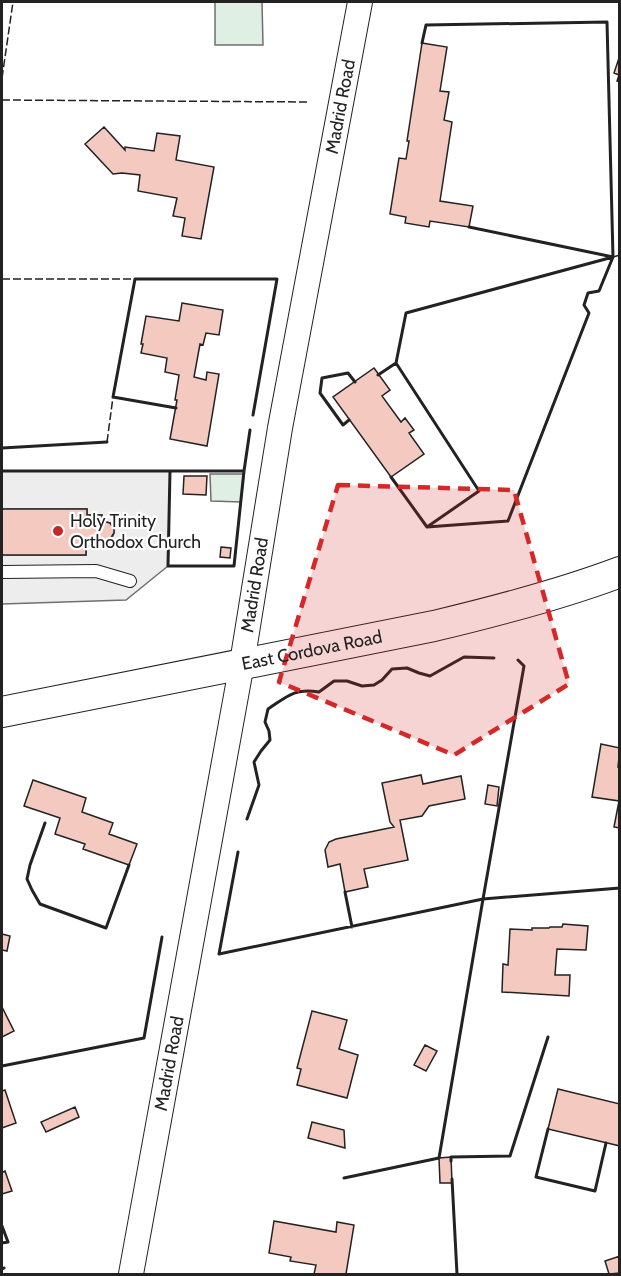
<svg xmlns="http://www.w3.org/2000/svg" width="621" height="1276" viewBox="0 0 621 1276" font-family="Cabin,sans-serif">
<rect width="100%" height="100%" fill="#fff"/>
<!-- green -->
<path fill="#e0efe3" stroke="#6f6f6f" stroke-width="1.5" d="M215,2H262L263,45H215Z
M210,474H244L241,502L211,501Z"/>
<!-- parking -->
<path fill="#ededed" stroke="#6f6f6f" stroke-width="1.5" d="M2,471H170L168,566L126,600L2,604V555H86V546L102,541H107L113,536L114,533V529L110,523L102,521V515H87V509H2Z"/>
<!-- building -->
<path fill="#f3c9c0" stroke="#222" stroke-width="1.5" d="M422,43L447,47L440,91L449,92L444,120L452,122L440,201L473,206L469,227L430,221L429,227L405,223L406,217L390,214L399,158L406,159L409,141H407Z
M620,55V82L617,81L619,75L614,73Z
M104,127L125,150V147L154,151L157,133L180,136L176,160L214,167L201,239L182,236L185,218L173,216L177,198L138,191L140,175L122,173L113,174L85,144Z
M182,303L223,310L219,335L206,333L203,345L200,344L194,377L206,380L207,372L219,374L207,446L170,439L177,400H175L179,375L165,372L167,358L141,353L143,344H141L146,316L179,321Z
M374,368L390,390L382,396L401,422L405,418L414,430L409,433L424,454L391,477L333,397Z
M184,476H207L206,495L183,494Z
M2,509H87V515H102V521L110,523L114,529V533L110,539L107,541H102V546H86V555H2Z
M221,547L231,548L230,558L220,557Z
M601,744L620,748L618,767H620V828L614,827L619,801L592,797Z
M421,775L423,784L461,776L465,799L429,806L422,816L400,820L408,860L364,869L368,887L345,892L340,864L328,867L325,850L329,842L336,839L394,827L390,822L382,783Z
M33,780L86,798L82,812L113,823L109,834L137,844L129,865L83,849L85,844L55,834L60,818L24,806Z
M488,785L499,787L497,806L485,804Z
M563,924L588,926L586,950L557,949L555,975H570L569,996L502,992L503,964L508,965L510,929L532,930V928H549L550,927H562Z
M2,934L10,936L7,951L2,950Z
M2,1007L14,1031L2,1037Z
M312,1011L347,1020L339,1049L358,1055L347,1098L297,1085L301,1069L297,1068Z
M425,1045L437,1051L426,1071L414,1065Z
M558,1089L620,1104V1146L548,1129Z
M5,1090L16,1123L2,1128V1091Z
M75,1107L79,1117L46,1132L41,1122Z
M312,1122L344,1130L345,1148L308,1138Z
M451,1157L452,1183H440L439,1158Z
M5,1171L12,1191L2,1194V1173Z
M274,1221L336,1232L337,1222L354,1225L346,1274H314L316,1265L290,1261L291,1257L269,1253Z
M620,1256V1273L609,1274L605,1261Z"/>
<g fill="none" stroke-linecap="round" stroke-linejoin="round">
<!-- service casing -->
<g stroke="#222" stroke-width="14">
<path id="service" d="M2,572L96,571L130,581"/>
</g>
<!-- minor casing -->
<g stroke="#222" stroke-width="26">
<g id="minor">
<path id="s1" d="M131,1274L242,663L280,428L360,2"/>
</g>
</g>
<!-- tertiary casing -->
<g stroke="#222" stroke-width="32">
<g id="tertiary">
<path id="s2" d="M2,712L434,626C497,611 559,595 620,572"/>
</g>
</g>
<!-- service -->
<use href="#service" stroke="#fff" stroke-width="12"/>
<!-- minor -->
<use href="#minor" stroke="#fff" stroke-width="24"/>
<!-- tertiary -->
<use href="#tertiary" stroke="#fff" stroke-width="30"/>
<!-- fence -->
<path stroke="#222" stroke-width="1.5" stroke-dasharray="8 3" stroke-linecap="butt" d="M2,78L13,2
M2,100L308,102
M613,257L620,255
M2,279H135
M107,442L113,397"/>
<!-- wall -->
<path stroke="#222" stroke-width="3" d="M422,43L426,25L607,22L613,257L469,227
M396,363L406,313L613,257L599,291L588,293L584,305L589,313L508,521L427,527
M378,375L396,363L479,491L427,527L391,477
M176,408L113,397L135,279H277L253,415
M349,420L343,425L320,393L322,378L348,373L355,382
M2,448L107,442
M2,471H244L234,566H168L170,471
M244,471L250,430
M247,819L259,785L254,762L261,751L270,740L269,731L265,722L268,709C288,696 294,688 319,692L334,681H347L362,686L374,685L382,680L392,669L407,668L419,673L430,676L464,657L494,658
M45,823L30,865L27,879L32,890L40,904L106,928L129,865
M238,852L219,954L483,899L524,666L518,660
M345,892L352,927
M2,1066L144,1038L162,937
M548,1129L536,1177L595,1191L606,1143
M451,1161V1157L510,1156L548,1037
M344,1178L439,1158L483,899L620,888
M452,1179L457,1274
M2,1226L8,1242L2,1243
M2,1269L4,1268"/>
</g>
<!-- marked area -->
<path fill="#d62828" fill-opacity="0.2" stroke="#d62828" stroke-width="4.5" stroke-dasharray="12 8" stroke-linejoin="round" d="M338,485L514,490L569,684L454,755L279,682Z"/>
<!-- markers -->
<circle fill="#c62828" stroke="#fff" stroke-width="2" cx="58" cy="531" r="6"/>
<g text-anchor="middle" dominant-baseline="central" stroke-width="4.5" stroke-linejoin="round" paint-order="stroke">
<!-- street labels -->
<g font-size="18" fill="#222" stroke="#fff">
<text stroke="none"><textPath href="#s1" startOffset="1186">Madrid Road</textPath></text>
<text stroke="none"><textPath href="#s1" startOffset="700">Madrid Road</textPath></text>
<text stroke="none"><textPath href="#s2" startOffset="316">East Cordova Road</textPath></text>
<text stroke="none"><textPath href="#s1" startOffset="214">Madrid Road</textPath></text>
</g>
<!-- poi labels -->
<g font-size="18" fill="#222" stroke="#fff" text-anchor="start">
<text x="70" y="521">Holy Trinity<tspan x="70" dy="21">Orthodox Church</tspan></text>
</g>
</g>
<!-- border -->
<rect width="621" height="1276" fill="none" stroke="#222222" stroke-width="6"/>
</svg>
